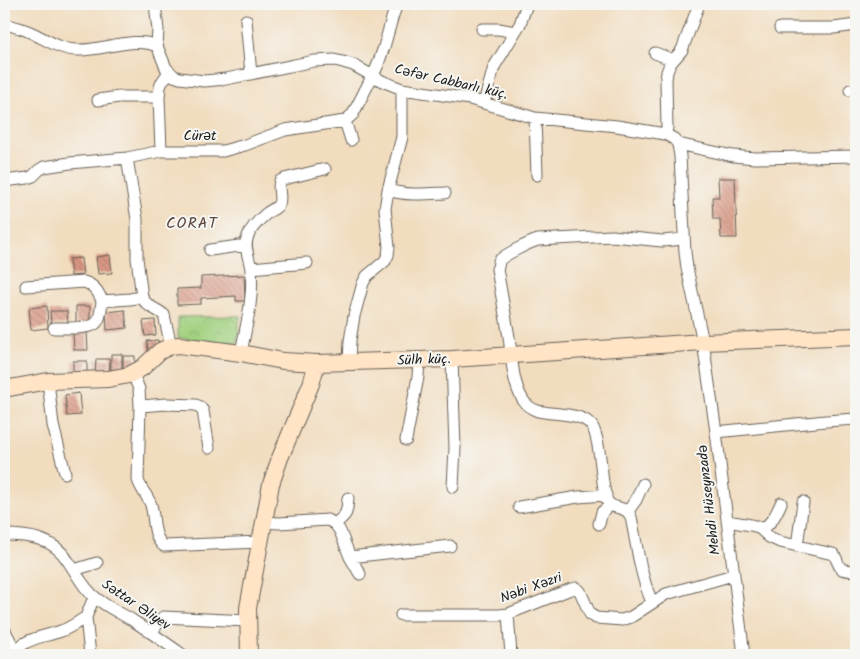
<svg xmlns="http://www.w3.org/2000/svg" width="860" height="659" viewBox="0 0 860 659" font-family="Kalam,sans-serif">
<defs>
<pattern id="park-crowns" width="20" height="18" patternUnits="userSpaceOnUse" patternTransform="scale(1.25)"><rect width="20" height="18" fill="#a0d07e"/><path d="M2 6a3 3 0 1 1 6 0M12 15a3 3 0 1 1 6 0" fill="none" stroke="#89b26c"/></pattern>
<pattern id="building-back-hatch" width="6" height="6" patternUnits="userSpaceOnUse" patternTransform="scale(1.25)"><rect width="6" height="6" fill="#da9783"/><path d="M-1 5l2 2M0 0l6 6M5-1l2 2" fill="none" stroke="#b07a6a"/></pattern>
</defs>
<rect width="100%" height="100%" fill="#f6f6f2"/>
<filter id="ink" filterUnits="userSpaceOnUse"><feTurbulence type="fractalNoise" baseFrequency=".02" numOctaves="2"/><feDisplacementMap in="SourceGraphic" scale="10" xChannelSelector="R" yChannelSelector="G"/><feConvolveMatrix kernelMatrix="1 2 1 2 8 2 1 2 1" color-interpolation-filters="sRGB"/></filter>
<filter id="wash" filterUnits="userSpaceOnUse"><feTurbulence type="fractalNoise" baseFrequency=".0096" numOctaves="4" result="noise"/><feDisplacementMap in="SourceGraphic" scale="20" xChannelSelector="R" yChannelSelector="G"/><feGaussianBlur stdDeviation="1.12" result="paint"/><feColorMatrix in="noise" values="0 0 0 0 0 0 0 0 0 0 0 0 0 0 0 0 0 1.4 0 .05"/><feComposite in="paint" operator="in"/></filter>
<g filter="url(#wash)">
<rect width="100%" height="100%" fill="#f1dcbe"/>
<!-- park -->
<path fill="url(#park-crowns)" stroke="#5e764d" d="M240,316L237,344L178,338V317Z"/>
<g id="blocks">
<!-- building -->
<path fill="url(#building-back-hatch)" d="M718,178H735L737,238H721L720,219H713L712,197H719Z
M110,255L112,273L98,274L96,257Z
M81,258L83,275L71,276L69,259Z
M244,275L245,301H236V296L201,298V304L177,305V289L201,288V277Z
M47,306L48,328L31,330L29,308Z
M76,306H90V323L76,324Z
M125,310L127,328L107,330L106,312Z
M50,311H67L68,324L51,325Z
M155,320L156,335L145,336L143,321Z
M87,332L88,350H74L73,333Z
M158,340L159,349L148,350L147,341Z
M111,354H122V374H111Z
M123,356H135V371H123Z
M96,359H110L109,377H95Z
M73,361H87V378H73Z
M79,393L81,415L67,416L65,395Z"/>
</g>
</g>
<g filter="url(#ink)">
<use href="#blocks" fill-opacity="0" stroke="#675f55" stroke-width="1"/>
<g fill="none" stroke-linecap="round" stroke-linejoin="round">
<!-- street casing -->
<g stroke="#675f55" stroke-width="13">
<path id="street" d="M155,4L158,30L157,46
M246,20L251,74
M4,24C13,26 21,28 30,32C46,39 61,51 80,50C104,50 135,36 157,46L166,68L174,76L180,78L204,81L226,79L314,61L334,60L343,62L353,65L382,81L402,89L470,99L535,118L617,126L665,134L674,139L678,144L733,156L755,158L856,156
M780,28H834L856,25
M482,29H499L515,32
M655,53L673,60
M850,90L856,91
M98,100L119,97H159
M484,103L494,67L520,24L527,4
M535,118L537,175
M345,121L351,140
M665,134L667,128L666,80L667,72L670,64L682,50L699,4
M678,144L680,156L685,252L687,268L703,342L716,432L744,655
M161,151L159,97L160,87L162,82L169,72
M127,158L137,219V258L142,297C146,307 156,308 164,315L171,346
M4,181L28,178L33,176L39,170L44,167L70,163L127,158L161,151H223L245,145L285,130L345,121L353,114L377,67L384,47L393,15L397,4
M388,190C407,196 426,194 445,193
M210,250L246,245
M251,268L307,263
M26,286L84,282C94,285 98,291 102,301L130,299L142,297
M54,328C64,328 88,329 95,324C101,319 101,308 102,301
M241,353C246,326 254,297 251,270C250,259 243,247 248,236C251,228 260,219 267,213C271,210 277,208 279,204C282,197 277,188 280,181L284,179L325,169
M452,359L455,448L453,487
M349,362L350,341L354,316L363,283L367,276L385,261L388,255L389,247L385,209L388,190L402,137V89
M133,374L139,389L140,406L138,480C141,490 148,496 151,505C155,518 152,537 164,546L260,542
M48,381L53,425L65,473
M140,406L167,404L196,405L200,407L203,411L209,448
M716,432L826,421L856,419
M406,440L418,377L419,360
M519,507L578,497L606,495
M628,511L636,500L643,484
M727,521L751,525L758,527L769,537L780,542L833,554C837,557 838,567 842,569C845,571 853,570 856,571
M264,522L279,523L328,520L335,524L340,531L350,557L360,574
M335,524C347,514 347,514 348,498
M599,524L602,512L611,505
M762,530C772,522 776,515 781,503
M4,535C28,535 54,538 68,561C77,574 83,588 96,598C107,607 120,613 132,620C149,631 166,643 183,655
M797,546L803,502
M350,557L450,546
M74,570L97,563
M652,602C640,575 637,546 631,517C625,504 613,511 607,501C605,495 604,488 603,482C601,468 599,437 592,426C582,412 554,415 538,411C532,409 526,405 523,400C512,382 512,358 509,337C505,314 501,292 497,269C498,269 499,262 499,261C503,255 531,242 538,240L612,236L662,241L684,239
M508,614L511,655
M401,615H499L508,614L571,589L576,588L580,591L590,614L596,618L622,620L631,617L666,594L733,575
M4,629L15,650
M152,633L159,621L163,617L248,621
M11,655C26,637 41,638 61,631C70,628 78,622 86,617
M90,655L86,617L94,597"/>
</g>
<!-- secondary casing -->
<g stroke="#675f55" stroke-width="18">
<path id="secondary" d="M4,389L48,381L108,379L129,375L142,368L160,351L171,346L179,345L241,353L283,361L317,363L452,359L703,342L856,336
M249,655L248,608L271,484L280,458L311,384L317,363"/>
</g>
<!-- street -->
<use href="#street" stroke="#fff" stroke-width="11"/>
<!-- secondary -->
<use href="#secondary" stroke="#ffe4c6" stroke-width="16"/>
</g>
</g>
<g text-anchor="middle" dominant-baseline="central" stroke-width="4" stroke-linejoin="round" paint-order="stroke">
<!-- street labels -->
<g font-size="14" fill="#1c1c1c" stroke="#f6f6f2">
<text transform="translate(451 82) rotate(13)">Cəfər Cabbarlı küç.</text>
<text x="200" y="136">Cürət</text>
<text transform="translate(424 360) rotate(-2)">Sülh küç.</text>
<text transform="translate(709 500) rotate(-97)">Mehdi Hüseynzadə</text>
<text transform="translate(531 588) rotate(-20)">Nəbi Xəzri</text>
<text transform="translate(136 605) rotate(34)">Səttar Əliyev</text>
</g>
<!-- quarter labels -->
<g font-size="16" letter-spacing="1" fill="#5e4740" stroke="#f6f6f2">
<text x="192" y="223">CORAT</text>
</g>
</g>
<!-- margin -->
<rect width="860" height="659" fill="none" stroke="#f6f6f2" stroke-width="20"/>
</svg>
